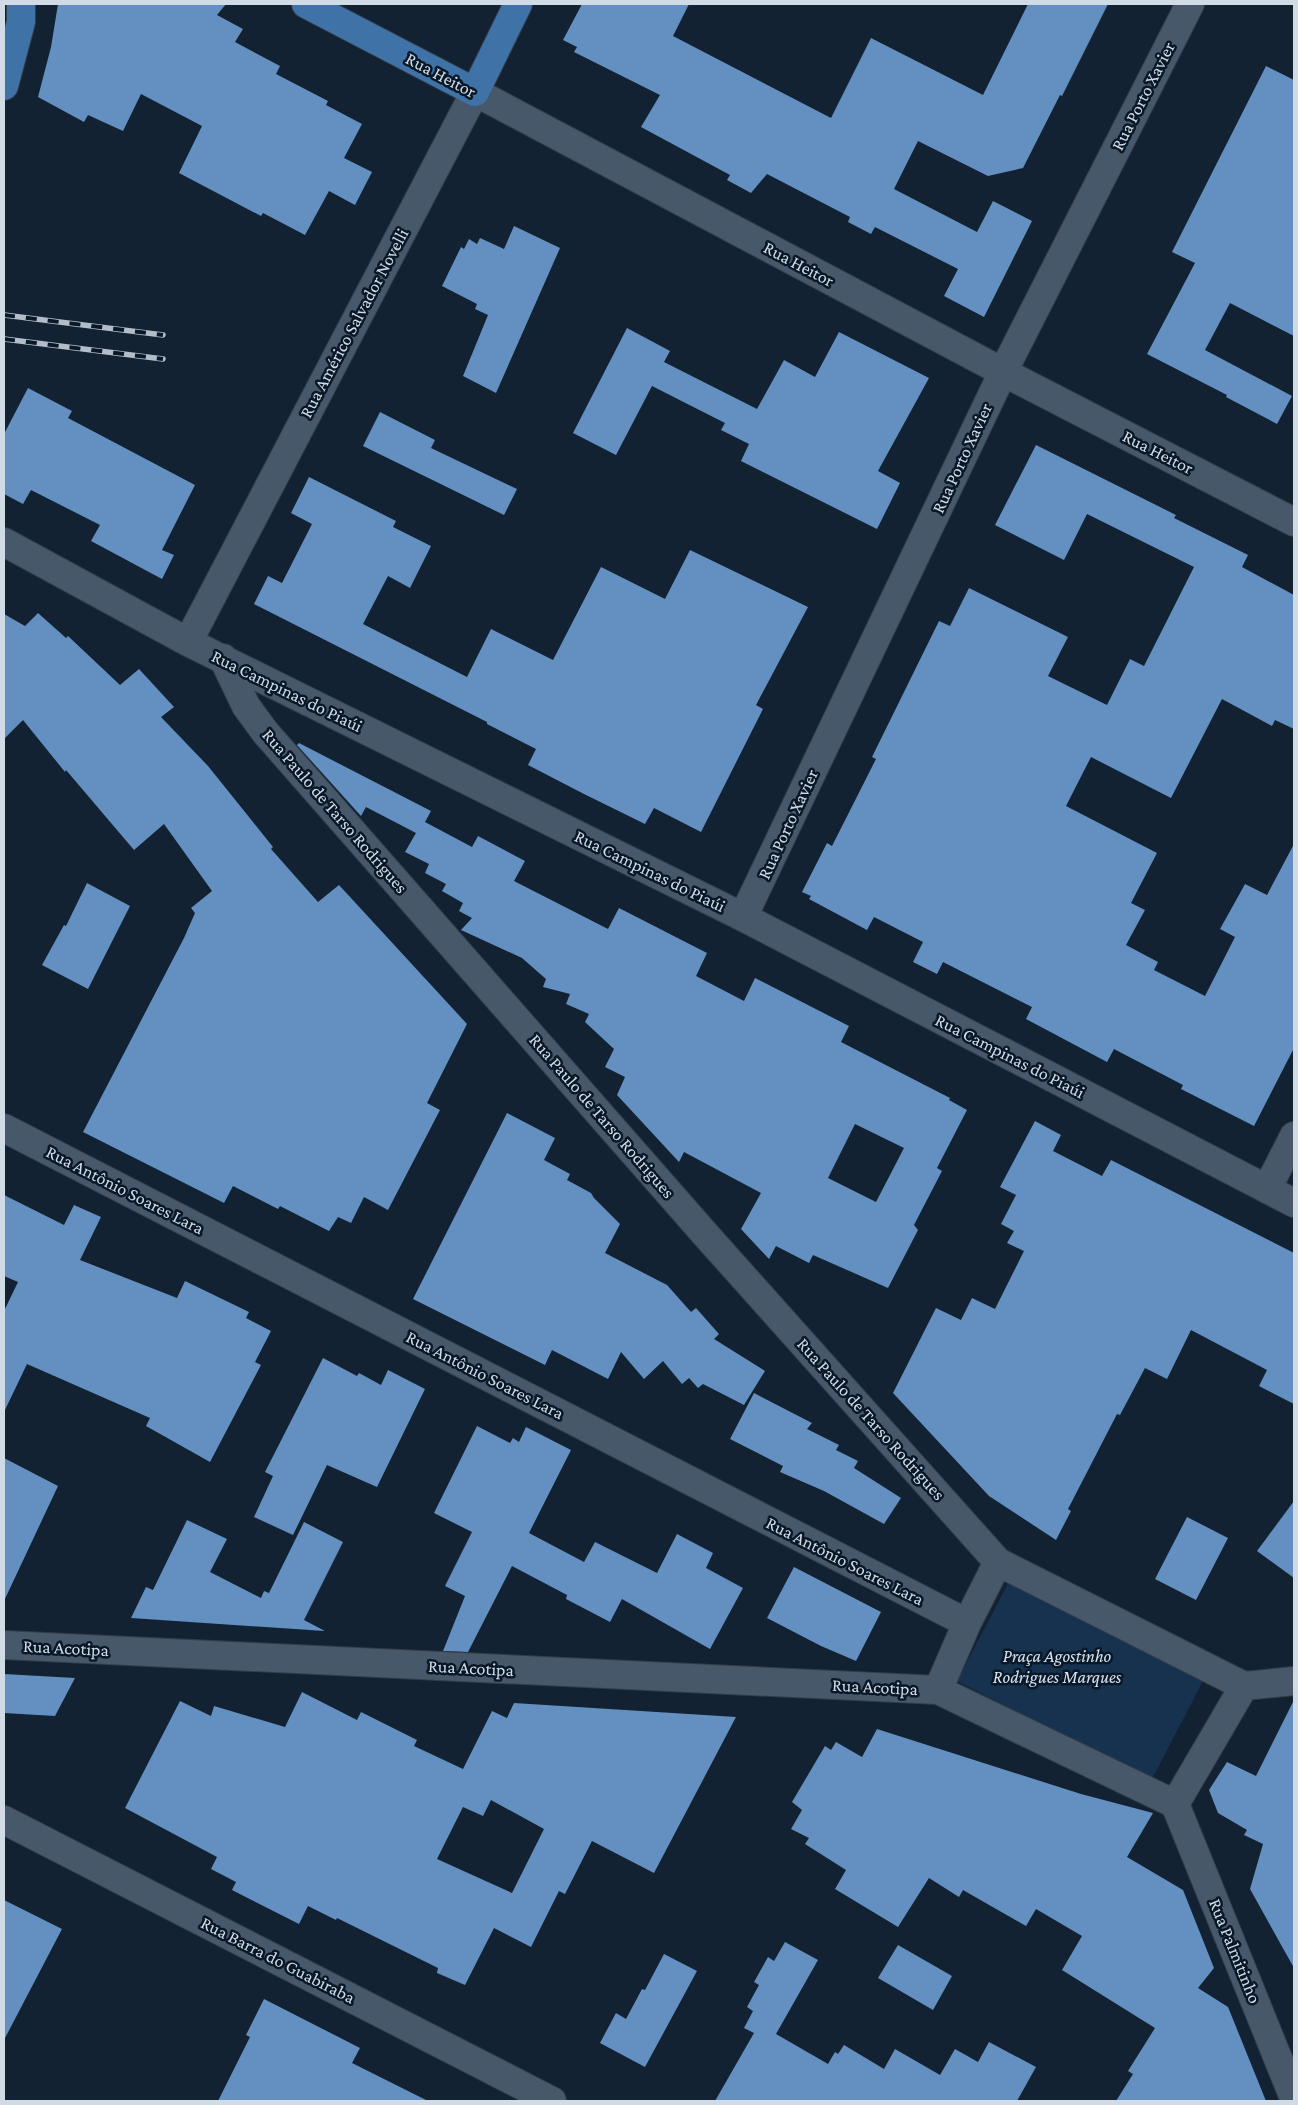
<svg xmlns="http://www.w3.org/2000/svg" width="1298" height="2105" viewBox="0 0 1298 2105" font-family="'Crimson Pro',serif">
<rect width="100%" height="100%" fill="#122232"/>
<!-- green -->
<path fill="#16324f" d="M1012,1576L1205,1677L1151,1781L957,1681Z"/>
<!-- building -->
<path fill="#6390c0" fill-rule="evenodd" d="M58,4H226L217,15L243,29L235,42L280,66L276,74L328,101L326,105L362,124L344,158L372,172L355,205L329,191L305,235L263,213L261,216L179,173L202,126L141,94L123,131L88,115L84,122L38,97L51,47Z
M582,4H689L673,36L831,118L871,38L983,95L1028,4H1108L1062,96L1060,95L1023,168L988,176L918,141L894,189L977,232L993,201L1032,221L984,317L944,296L958,269L875,227L871,234L848,222L850,217L767,174L751,193L727,180L730,175L641,127L660,95L574,52L577,47L563,40Z
M1266,66L1294,80V336L1230,303L1205,350L1292,396L1277,424L1226,397L1227,395L1147,354L1195,263L1172,252Z
M514,226L560,248L496,393L463,376L488,315L475,309L477,304L442,286L461,247L464,249L469,239L477,244L480,238L504,249Z
M627,328L670,351L664,362L757,409L784,360L815,377L839,332L929,378L878,471L900,483L877,529L741,461L749,444L721,430L725,423L652,386L616,455L573,433Z
M28,388L72,411L68,418L195,485L162,550L174,555L162,579L91,541L100,525L31,490L23,504L4,494V434Z
M380,412L435,440L431,448L517,489L504,515L363,446Z
M1036,445L1176,515L1174,518L1248,555L1242,567L1294,595V729L1275,720L1272,726L1222,699L1171,798L1091,757L1066,806L1157,853L1131,903L1145,910L1126,945L1158,962L1154,970L1205,996L1235,937L1220,929L1239,895L1245,884L1267,895L1294,844V1048L1254,1126L1181,1089L1183,1085L1114,1049L1107,1062L1026,1019L1032,1007L943,962L937,974L913,962L923,942L874,917L867,930L809,899L811,896L802,892L827,843L832,846L876,759L872,757L939,621L950,626L969,588L1068,637L1048,676L1107,705L1130,659L1144,666L1194,567L1087,514L1064,560L995,525Z
M309,477L396,521L393,527L431,546L410,588L388,576L363,624L467,677L491,629L553,660L601,567L665,599L690,550L808,607L756,705L763,709L701,832L654,808L645,824L584,794L528,765L536,749L487,724V722L254,604L268,576L282,583L312,524L291,513Z
M38,613L66,638L68,636L120,685L139,669L174,707L161,717L208,766L273,847L271,849L318,902L339,885L467,1024L427,1103L440,1110L388,1210L364,1197L351,1223L338,1217L329,1231L280,1206L278,1209L233,1186L224,1203L83,1132L184,938L195,913L191,908L212,891L164,824L134,850L66,770L65,772L23,720L4,739V614L25,626Z
M299,743L431,811L425,822L472,847L478,836L525,861L514,881L608,929L619,908L707,953L696,976L744,1001L755,978L849,1026L841,1042L950,1098L949,1100L967,1110L937,1168L942,1171L914,1225L918,1230L888,1288L813,1255L809,1263L776,1246L769,1259L741,1229L761,1193L684,1152L679,1162L617,1095L625,1077L605,1067L614,1049L585,1022L589,1014L566,1004L570,994L543,987L546,979L522,958L461,930L472,918L459,911L463,903L442,891L446,884L425,873L429,864L405,852L416,833L366,807L361,816L297,745ZM855,1124L904,1148L876,1202L828,1178Z
M87,883L130,906L88,989L42,965L64,925L66,926Z
M507,1113L555,1138L544,1160L570,1174L567,1180L591,1193L594,1198L620,1224L605,1253L667,1285L691,1312L696,1308L719,1334L714,1339L765,1371L744,1405L703,1384L698,1388L689,1378L682,1384L663,1361L644,1379L621,1352L608,1379L552,1350L545,1365L413,1299Z
M1035,1121L1061,1135L1053,1151L1102,1176L1111,1160L1294,1253V1404L1259,1386L1267,1370L1191,1330L1167,1379L1145,1368L1120,1415L1117,1414L1068,1509L1071,1511L1056,1540L989,1496L893,1393L936,1308L961,1320L972,1298L995,1309L1024,1251L1007,1243L1014,1231L1001,1224L1016,1195L1000,1187Z
M4,1195L64,1225L74,1205L101,1217L80,1260L177,1298L185,1281L249,1312L246,1318L271,1331L255,1362L261,1365L210,1462L146,1426L150,1418L27,1364L4,1412V1311L18,1282L4,1276Z
M323,1358L357,1376L359,1373L381,1385L388,1370L425,1389L377,1487L327,1465L293,1535L254,1517L273,1476L265,1472Z
M754,1393L812,1423L807,1429L839,1445L836,1450L858,1461L854,1468L901,1498L884,1524L824,1491L780,1472L783,1466L730,1439Z
M477,1426L510,1443L513,1438L519,1442L526,1427L571,1450L529,1533L584,1562L595,1542L657,1573L677,1534L713,1553L706,1568L743,1588L710,1649L622,1599L610,1622L566,1599L567,1595L512,1566L468,1652L443,1651L465,1596L445,1586L472,1532L434,1513Z
M4,1458L58,1486L4,1601Z
M1294,1501V1578L1257,1551Z
M1187,1517L1228,1538L1196,1600L1155,1579Z
M187,1520L227,1539L210,1572L261,1598L264,1591L269,1593L304,1522L343,1542L304,1620L325,1631L131,1618L146,1587L153,1590Z
M794,1567L881,1612L856,1661L821,1646L767,1618Z
M4,1674L75,1678L55,1716L4,1713Z
M302,1692L357,1720L361,1712L417,1740L414,1746L463,1769L492,1711L507,1718L514,1703L736,1717L654,1873L592,1841L565,1894L559,1891L531,1947L494,1928L465,1985L437,1973L438,1968L337,1918L336,1920L308,1906L299,1924L232,1890L236,1882L211,1869L217,1857L125,1808L180,1701L211,1716L214,1706L285,1727ZM491,1800L544,1829L512,1893L437,1859L463,1807L483,1816Z
M1294,1700V1968L1250,1889L1263,1844L1244,1835L1247,1830L1218,1813L1209,1790L1227,1762L1256,1776Z
M877,1729L1081,1794L1153,1813L1127,1857L1183,1890L1214,1968L1198,1988L1228,2007L1266,2101H1116L1133,2074L1128,2071L1155,2028L1062,1970L1082,1936L1036,1909L1026,1926L963,1890L959,1897L929,1878L898,1927L835,1889L846,1870L805,1844L809,1838L791,1829L802,1810L792,1802L825,1746L831,1750L836,1742L862,1757Z
M4,1900L62,1929L4,2040Z
M785,1942L818,1960L776,2034L828,2064L835,2052L838,2054L844,2045L884,2069L895,2049L940,2075L955,2049L978,2062L989,2042L1036,2067L1017,2101H715L754,2033L744,2028L753,2011L747,2007L759,1985L754,1982L768,1957L774,1961Z
M898,1945L952,1976L933,2010L878,1978Z
M664,1954L697,1971L645,2067L600,2043L616,2013L626,2019L642,1989L645,1990Z
M264,1999L360,2048L352,2063L428,2101H218L250,2037L246,2035Z"/>
<g fill="none" stroke-linecap="round" stroke-linejoin="round">
<!-- minor casing -->
<g stroke="#333d4a" stroke-width="30">
<path id="minor" d="M4,542L188,642L743,917L1294,1203
M188,642L475,92L1003,372L1294,522
M223,658L246,706L265,732L705,1234L998,1562L1244,1686L1175,1804L938,1690L967,1623L998,1562
M743,917L1003,372L1190,4
M4,1128L967,1623
M1267,1189L1294,1136
M4,1645L938,1690
M1244,1686L1294,1681
M1175,1804L1294,2098
M4,1820L552,2101"/>
</g>
<!-- major casing -->
<g stroke="#333d4a" stroke-width="30">
<path id="major" d="M306,4L475,92L518,4
M4,86L21,22V4"/>
</g>
<!-- minor -->
<use href="#minor" stroke="#47586b" stroke-width="28"/>
<!-- major -->
<use href="#major" stroke="#3f72a6" stroke-width="28"/>
<!-- rail casing -->
<g stroke="#b2bdc8" stroke-width="5.5">
<path id="rail" d="M4,315L163,335
M4,339L163,359"/>
</g>
<!-- rail -->
<use href="#rail" stroke="#091828" stroke-width="4" stroke-dasharray="11" stroke-linecap="butt"/>
</g>
<g text-anchor="middle" dominant-baseline="central" stroke-width="5" stroke-linejoin="round" paint-order="stroke">
<!-- street labels -->
<g font-size="18" fill="#d1dbe6" stroke="#091828">
<text transform="translate(441 75) rotate(28)">Rua Heitor</text>
<text transform="translate(1143 96) rotate(-63)">Rua Porto Xavier</text>
<text transform="translate(799 264) rotate(28)">Rua Heitor</text>
<text transform="translate(354 323) rotate(-62)">Rua Américo Salvador Novelli</text>
<text transform="translate(1158 452) rotate(27)">Rua Heitor</text>
<text transform="translate(962 458) rotate(-65)">Rua Porto Xavier</text>
<text transform="translate(287 691) rotate(26)">Rua Campinas do Piaúi</text>
<text transform="translate(335 811) rotate(49)">Rua Paulo de Tarso Rodrigues</text>
<text transform="translate(788 824) rotate(-65)">Rua Porto Xavier</text>
<text transform="translate(650 871) rotate(26)">Rua Campinas do Piaúi</text>
<text transform="translate(1010 1056) rotate(27)">Rua Campinas do Piaúi</text>
<text transform="translate(602 1116) rotate(49)">Rua Paulo de Tarso Rodrigues</text>
<text transform="translate(125 1190) rotate(27)">Rua Antônio Soares Lara</text>
<text transform="translate(485 1375) rotate(27)">Rua Antônio Soares Lara</text>
<text transform="translate(871 1419) rotate(48)">Rua Paulo de Tarso Rodrigues</text>
<text transform="translate(845 1561) rotate(27)">Rua Antônio Soares Lara</text>
<text transform="translate(66 1648) rotate(3)">Rua Acotipa</text>
<text transform="translate(471 1668) rotate(3)">Rua Acotipa</text>
<text transform="translate(875 1687) rotate(3)">Rua Acotipa</text>
<text transform="translate(1235 1951) rotate(68)">Rua Palmitinho</text>
<text transform="translate(278 1960) rotate(27)">Rua Barra do Guabiraba</text>
</g>
<!-- park labels -->
<g font-size="18" font-style="italic" fill="#d6e2f0" stroke="#091828">
<text x="1057" y="1656">Praça Agostinho<tspan x="1057" dy="21">Rodrigues Marques</tspan></text>
</g>
</g>
<!-- border -->
<rect width="1298" height="2105" fill="none" stroke="#d1dbe6" stroke-width="10"/>
</svg>
